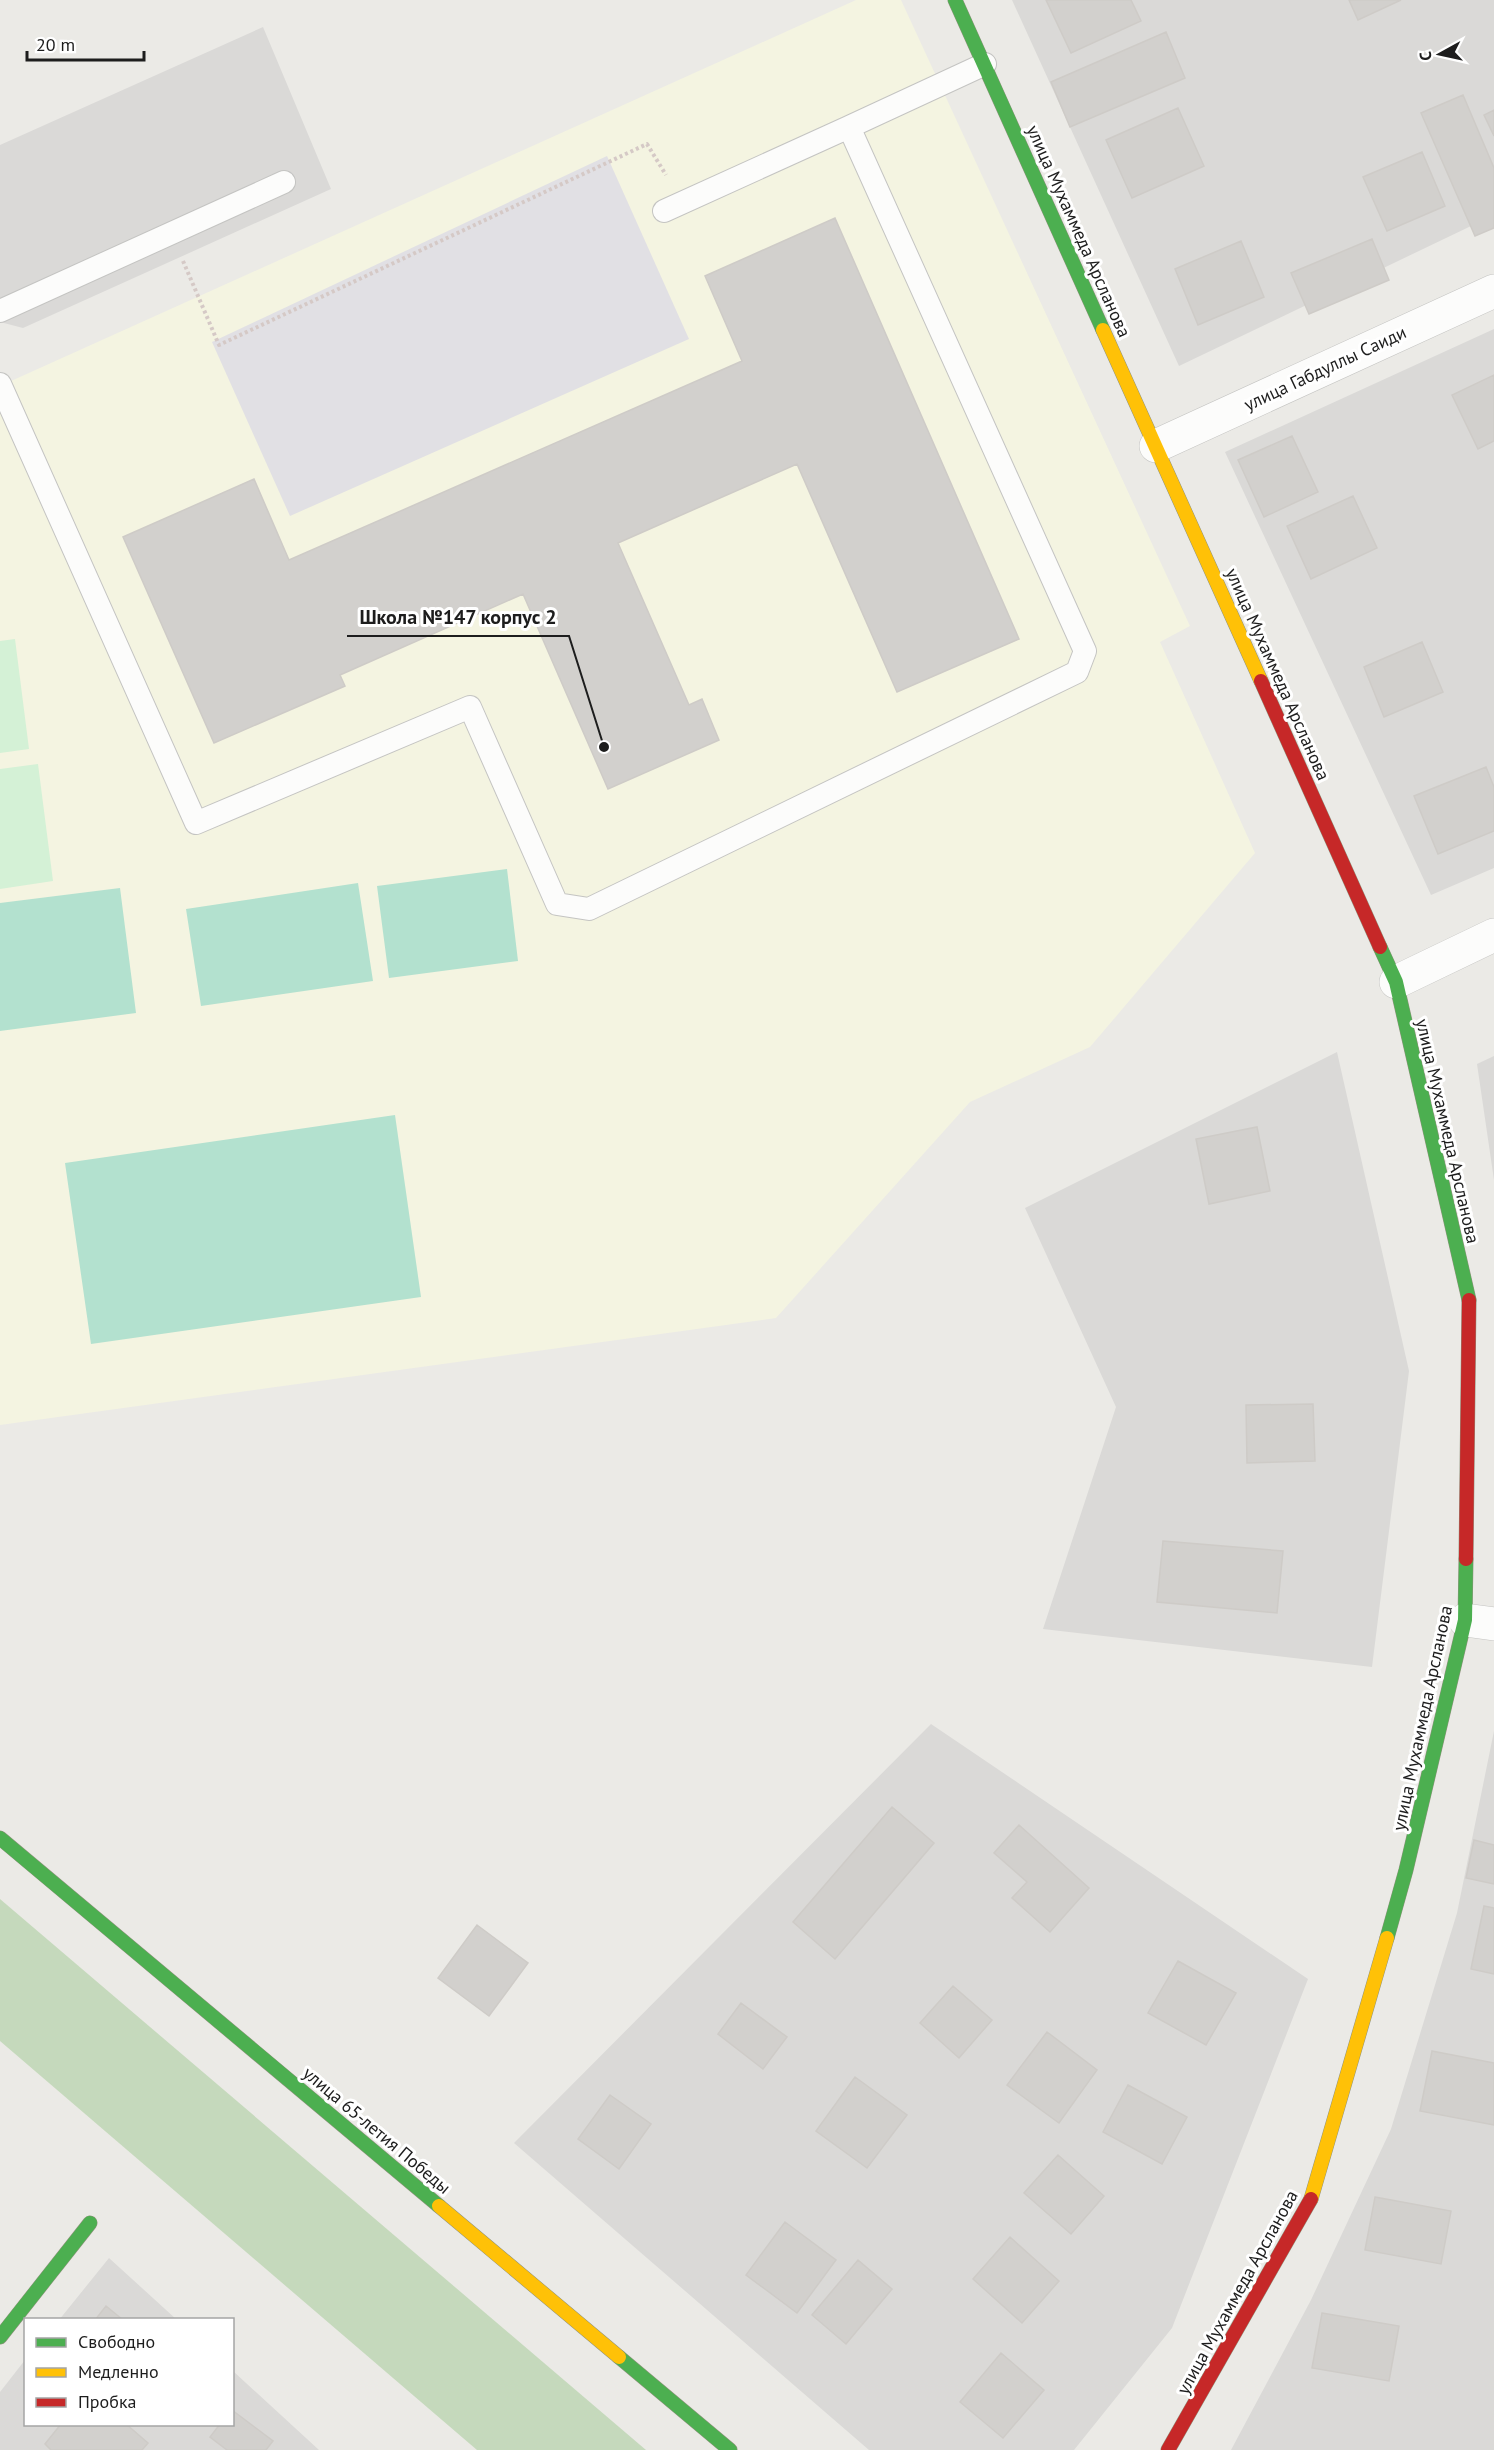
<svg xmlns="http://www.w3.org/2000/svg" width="1494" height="2450" viewBox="0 0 1494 2450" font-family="'PT Sans',sans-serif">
<rect width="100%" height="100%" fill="#ebeae6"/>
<!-- residential -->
<path fill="#dad9d7" d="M1012,0H1494V215L1179,366Z
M263,27L331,189L23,328L0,322V145Z
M1494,329V868L1431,895L1225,452Z
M1337,1052L1409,1371L1372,1667L1043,1629L1116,1407L1025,1208Z
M1494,1056V1180L1477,1064Z
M931,1724L1308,1979L1172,2328L1074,2450H869L514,2143Z
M1494,1731V2450H1231L1311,2300L1391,2129L1457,1913Z
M109,2258L176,2319L59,2320Z
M25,2360L26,2424H232L233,2371L319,2450H0V2392Z"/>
<!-- education -->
<path fill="#f4f4e1" d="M856,0H901L1190,626L1160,642L1255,853L1090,1047L970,1102L776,1318L0,1425V386Z"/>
<!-- forest -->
<path fill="#c5d9bc" d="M0,1899L646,2450H477L0,2041Z"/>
<!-- park -->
<path fill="#d4f1d6" d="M15,639L29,749L0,753V641Z
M38,764L53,881L0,889V769Z"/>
<!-- pitch -->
<path fill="#b3e1cf" d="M507,869L518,961L389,978L377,886Z
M358,883L373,981L201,1006L186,909Z
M120,888L136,1013L0,1031V903Z
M395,1115L421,1297L91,1344L65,1163Z"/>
<!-- plaza -->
<path fill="#e1e0e4" d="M607,156L689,339L290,516L212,342Z"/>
<!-- building -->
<path fill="#d2d0cd" stroke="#cecbc7" stroke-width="1.5" d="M1046,0H1131L1141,21L1071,53Z
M1349,0H1401L1358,20Z
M1166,32L1185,78L1070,127L1051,82Z
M1463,95L1494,168V228L1475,236L1421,113Z
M1178,108L1204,166L1132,198L1106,140Z
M1494,110V136L1484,115Z
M1422,152L1445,206L1387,231L1363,177Z
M835,218L1019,639L897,692L797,464L618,543L689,705L702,699L719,740L608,789L523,594L340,675L345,686L214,743L123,537L254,479L289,560L742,361L705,276Z
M1372,239L1389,280L1309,314L1291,273Z
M1241,241L1264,297L1198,325L1175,269Z
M1494,375V441L1478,449L1452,395Z
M1292,436L1318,492L1264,517L1238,460Z
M1353,496L1377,548L1311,579L1287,526Z
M1422,642L1443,692L1384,717L1364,667Z
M1486,767L1494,787V831L1438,854L1414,796Z
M1257,1127L1270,1191L1209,1204L1196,1139Z
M1313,1404L1315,1461L1247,1463L1246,1405Z
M1163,1541L1283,1551L1277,1613L1157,1602Z
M892,1807L934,1843L835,1959L793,1922Z
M1019,1825L1089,1888L1050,1932L1012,1898L1027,1882L994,1853Z
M1474,1840L1494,1845V1884L1466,1878Z
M1484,1906L1494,1908V1974L1471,1969Z
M477,1925L528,1963L489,2016L438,1978Z
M1178,1961L1236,1993L1206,2045L1148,2013Z
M953,1986L992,2020L959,2058L920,2023Z
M741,2003L787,2037L763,2069L718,2034Z
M1047,2032L1097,2070L1059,2123L1007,2085Z
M1432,2051L1494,2063V2125L1420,2111Z
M855,2077L907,2115L867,2168L816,2131Z
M1128,2085L1187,2117L1162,2164L1103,2132Z
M610,2095L651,2124L619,2169L578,2139Z
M1058,2155L1104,2196L1071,2234L1024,2193Z
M1375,2197L1451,2211L1441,2264L1365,2250Z
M785,2222L836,2260L797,2313L746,2275Z
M1010,2237L1059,2281L1022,2323L973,2279Z
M858,2260L892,2289L846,2344L812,2315Z
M106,2306L123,2320H95Z
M1322,2313L1399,2326L1389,2381L1312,2368Z
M1001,2353L1044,2390L1003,2438L960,2402Z
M232,2410L273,2441L266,2450H227L210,2437L220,2424H232Z
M61,2424H126L148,2443L142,2450H51L45,2444Z"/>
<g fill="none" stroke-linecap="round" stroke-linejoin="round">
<!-- lane casing -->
<g stroke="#c4c4c2" stroke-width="24">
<path id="lane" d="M664,211L849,127
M0,311L284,182
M0,384L196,823L470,707L557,904L589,909L1077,672L1085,651L849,127L985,64"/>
</g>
<!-- street casing -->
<g stroke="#c4c4c2" stroke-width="34">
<path id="street" d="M1156,446L1494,291
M1396,982L1494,935
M1465,1620L1494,1624"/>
</g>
<!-- fast casing -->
<g stroke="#91947f" stroke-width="15">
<path id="fast" d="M955,0L1103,330
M1380,947L1396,982L1469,1300
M0,1838L439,2206
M1387,1938L1406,1870L1465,1620L1466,1559
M0,2337L90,2223
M619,2357L730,2450"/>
</g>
<!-- slow casing -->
<g stroke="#91947f" stroke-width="15">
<path id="slow" d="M1103,330L1261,681
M1311,2199L1387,1938
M439,2206L619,2357"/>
</g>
<!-- jam casing -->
<g stroke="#91947f" stroke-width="15">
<path id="jam" d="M1261,681L1380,947
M1466,1559L1469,1300
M1168,2450L1311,2199"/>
</g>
<!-- path -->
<path stroke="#d5c9c6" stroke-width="4" stroke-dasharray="3 3" stroke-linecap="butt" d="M183,261L219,345L647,144L666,175"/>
<!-- lane -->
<use href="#lane" stroke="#fcfcfb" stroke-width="22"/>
<!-- street -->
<use href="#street" stroke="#fcfcfb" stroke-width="33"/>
<!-- fast -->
<use href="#fast" stroke="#4caf50" stroke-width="14"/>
<!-- slow -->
<use href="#slow" stroke="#ffc107" stroke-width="14"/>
<!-- jam -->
<use href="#jam" stroke="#c62828" stroke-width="14"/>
</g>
<g text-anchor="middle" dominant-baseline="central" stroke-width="6" stroke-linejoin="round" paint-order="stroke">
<!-- street labels -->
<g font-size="18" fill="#1d1d1d" stroke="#fff">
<text transform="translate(1079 231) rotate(66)">улица Мухаммеда Арсланова</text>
<text transform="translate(1325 368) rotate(-25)">улица Габдуллы Саиди</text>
<text transform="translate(1278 674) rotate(66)">улица Мухаммеда Арсланова</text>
<text transform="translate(1448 1131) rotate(77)">улица Мухаммеда Арсланова</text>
<text transform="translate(1422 1718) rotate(-78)">улица Мухаммеда Арсланова</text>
<text transform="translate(377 2130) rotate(40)">улица 65-летия Победы</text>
<text transform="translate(1237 2292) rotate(-61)">улица Мухаммеда Арсланова</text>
</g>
</g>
<!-- callouts -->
<path fill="none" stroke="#1d1d1d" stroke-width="2" d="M604 747L569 636H347"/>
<circle fill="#1d1d1d" stroke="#fff" stroke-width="2" cx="604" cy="747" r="6"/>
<g font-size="20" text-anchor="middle" font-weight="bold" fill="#1d1d1d" stroke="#fff" stroke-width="6" stroke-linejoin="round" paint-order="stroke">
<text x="458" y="624">Школа №147 корпус 2</text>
</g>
<!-- legend -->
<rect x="24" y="2318" width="210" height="108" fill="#ffffff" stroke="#a5a5a5" stroke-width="1.5"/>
<rect x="36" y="2338" width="30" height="9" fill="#4caf50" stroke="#a5a5a5" stroke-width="1.5"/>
<text x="78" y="2348" font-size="18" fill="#1d1d1d">Свободно</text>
<rect x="36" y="2368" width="30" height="9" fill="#ffc107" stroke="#a5a5a5" stroke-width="1.5"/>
<text x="78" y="2378" font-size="18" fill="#1d1d1d">Медленно</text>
<rect x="36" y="2398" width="30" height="9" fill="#c62828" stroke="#a5a5a5" stroke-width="1.5"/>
<text x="78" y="2408" font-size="18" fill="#1d1d1d">Пробка</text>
<!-- north arrow -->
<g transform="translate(1440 54) rotate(262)" stroke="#ffffff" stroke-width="4.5" paint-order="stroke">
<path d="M0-4.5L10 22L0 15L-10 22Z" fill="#1d1d1d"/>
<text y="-9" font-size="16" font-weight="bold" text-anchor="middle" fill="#1d1d1d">С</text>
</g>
<!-- scale -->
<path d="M27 51v9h117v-9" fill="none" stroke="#1d1d1d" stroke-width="3"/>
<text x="36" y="51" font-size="18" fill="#1d1d1d" stroke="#ffffff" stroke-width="4.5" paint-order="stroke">20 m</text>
</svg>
